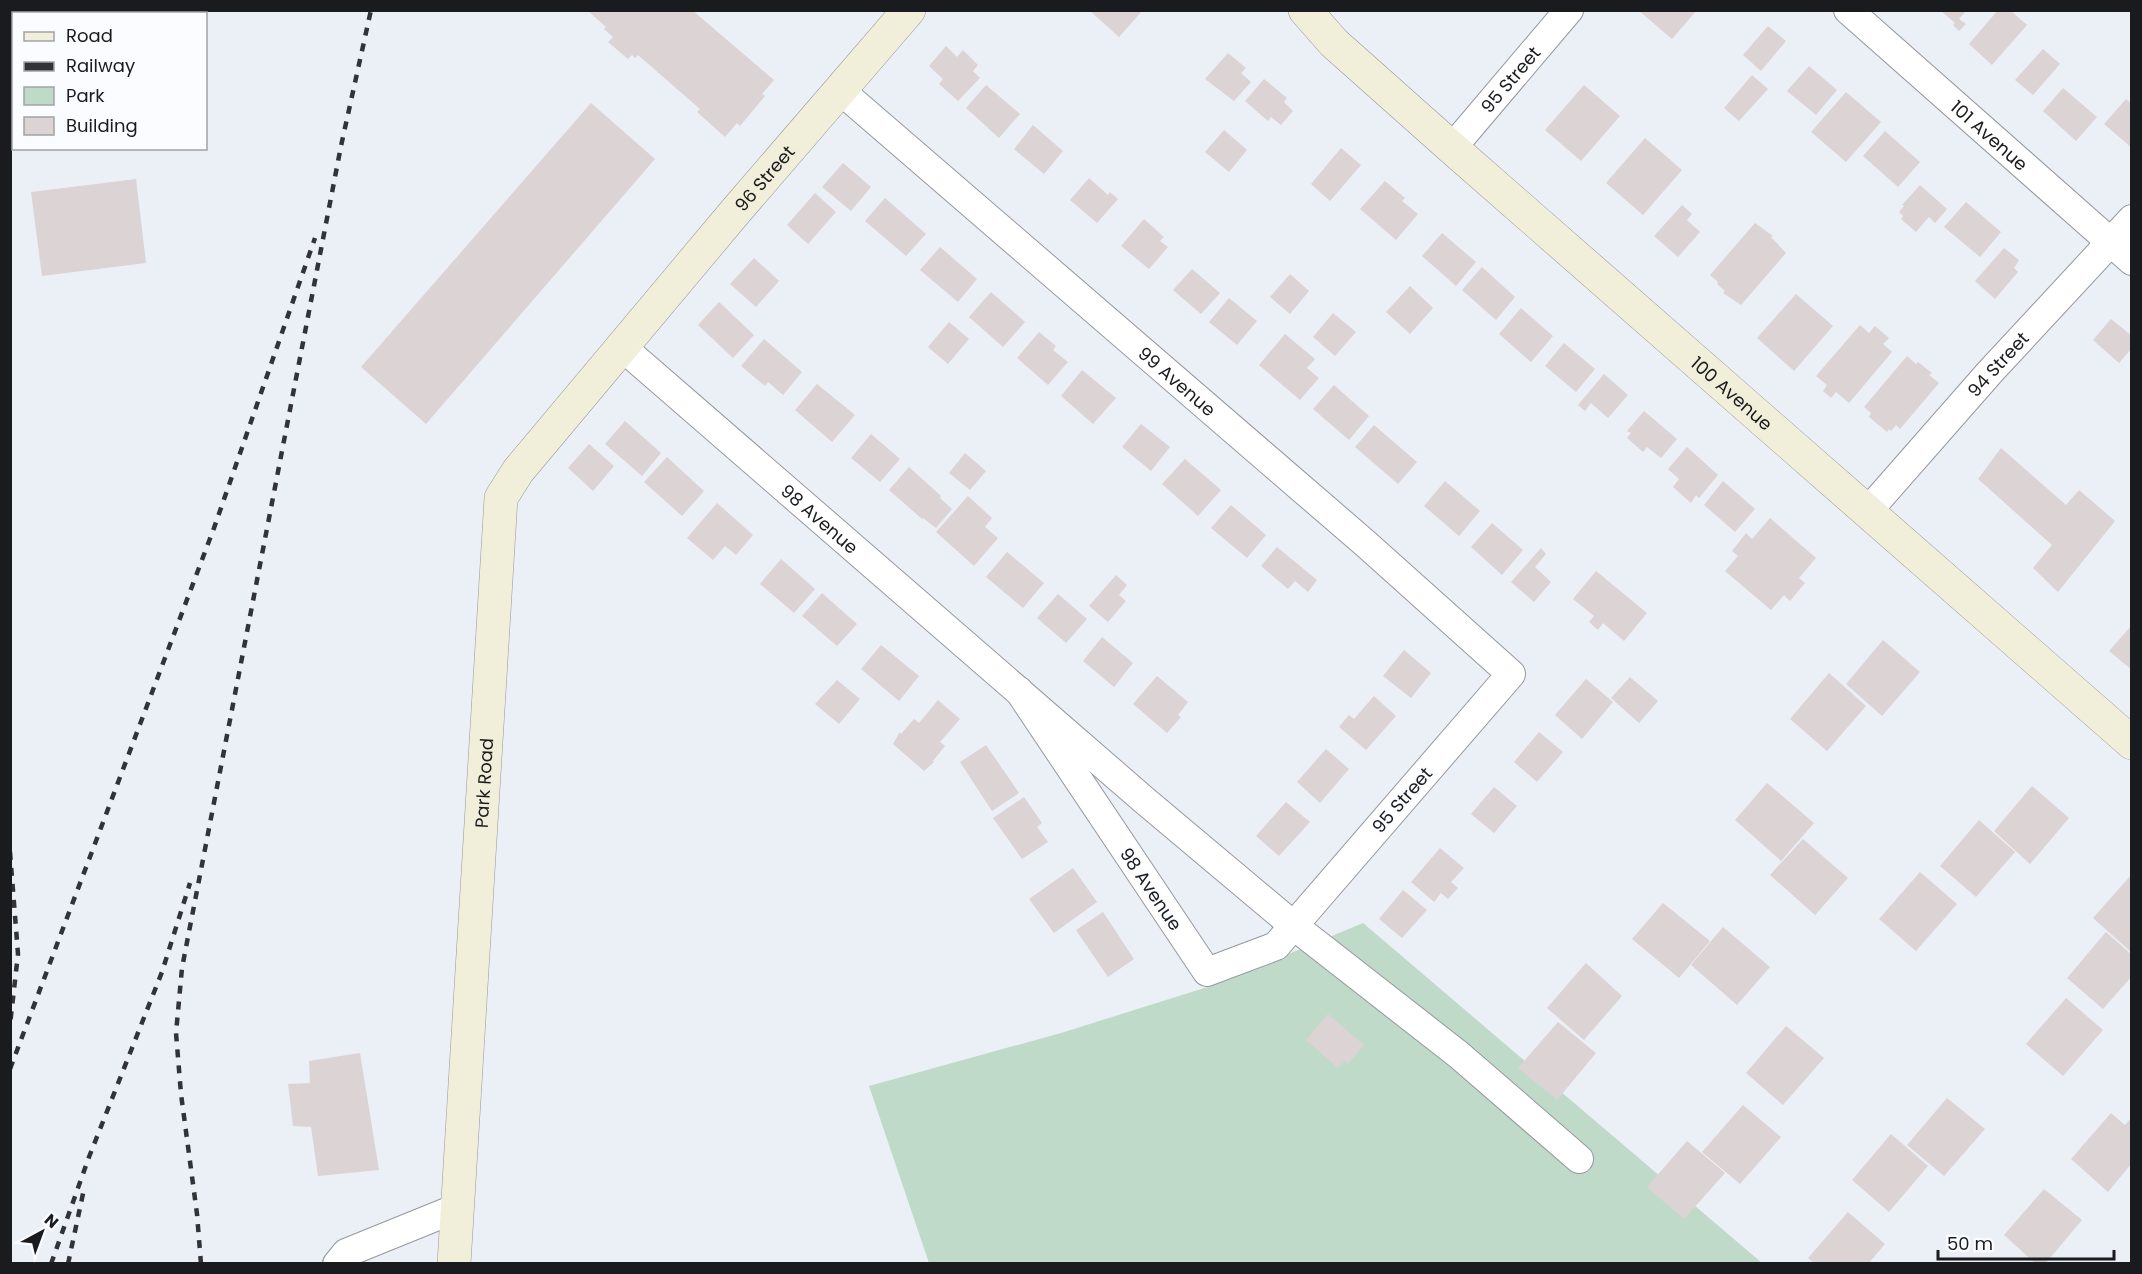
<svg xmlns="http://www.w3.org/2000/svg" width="2142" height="1274" viewBox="0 0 2142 1274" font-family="Poppins,sans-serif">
<rect width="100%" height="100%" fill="#ebeff6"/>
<!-- green -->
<path fill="#bfdac8" d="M1363,923L1762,1263H929L869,1086L1061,1033L1214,985Z"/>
<!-- building -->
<path fill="#dcd3d5" d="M92,10H188L197,13L92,14Z
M587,10H692L774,80L762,94L765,96L740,126L737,123L725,137L697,112L700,109L638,55L635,58L632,55L628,59L608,42L613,37L604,29L606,27Z
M1089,10H1143L1119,37Z
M1638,10H1697L1672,39Z
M1940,10H1967L1959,19L1966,24L1959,31L1953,25L1955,23Z
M1998,10H2010L2027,25L1992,65L1969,44Z
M1768,26L1786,41L1761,71L1743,55Z
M946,46L957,57L963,50L978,65L973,71L980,78L958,101L939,84L943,79L929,66Z
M2043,49L2060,64L2033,95L2015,80Z
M1228,53L1246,68L1241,73L1251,82L1234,101L1205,79Z
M1809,66L1837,90L1816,115L1787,91Z
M1752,75L1768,89L1739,121L1724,108Z
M1264,79L1287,98L1284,102L1293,111L1281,125L1271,117L1268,121L1245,101Z
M986,85L1020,114L999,138L966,108Z
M1584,85L1620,116L1581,161L1545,130Z
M2063,88L2097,117L2076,141L2043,111Z
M1846,92L1881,122L1846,162L1811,132Z
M2126,99L2132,104V148L2104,124Z
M591,103L655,159L426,424L361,367Z
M1033,125L1063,151L1044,174L1014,149Z
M1224,130L1247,150L1229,172L1205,152Z
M1885,131L1920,162L1898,187L1863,156Z
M1645,138L1682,170L1643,215L1606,183Z
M1341,148L1361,165L1330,201L1311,184Z
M843,163L871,187L851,211L822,187Z
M1089,178L1108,195L1110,192L1118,199L1097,223L1070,200Z
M136,179L146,263L42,276L31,192Z
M1385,181L1405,198L1402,201L1418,214L1396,240L1360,209Z
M1920,185L1947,209L1935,223L1929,217L1916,232L1901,219L1903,216L1899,212L1904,206L1902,205Z
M815,193L836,212L808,244L787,225Z
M885,198L926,234L906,256L865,221Z
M1966,202L2001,232L1980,257L1944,227Z
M1682,205L1692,214L1687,220L1700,232L1678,257L1654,236Z
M1144,219L1164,237L1160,241L1168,247L1149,269L1121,246Z
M1755,223L1773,236L1771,237L1786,253L1741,305L1723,293L1725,291L1717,284L1718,282L1710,275Z
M1442,233L1476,262L1456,286L1422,256Z
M940,247L977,279L958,302L920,270Z
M2004,248L2019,260L2014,268L2018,272L1995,299L1975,281Z
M754,258L779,281L756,307L730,284Z
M1482,267L1515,297L1496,320L1462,290Z
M1192,269L1220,293L1201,314L1173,290Z
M1290,274L1309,291L1290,314L1270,297Z
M1410,286L1433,308L1410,334L1386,312Z
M991,292L1025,322L1003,347L969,317Z
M1796,294L1833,326L1794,371L1757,338Z
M1229,298L1257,321L1237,345L1209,322Z
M719,302L754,335L733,358L698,325Z
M1521,308L1553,336L1531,362L1499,334Z
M1333,313L1356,332L1335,356L1313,337Z
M2111,319L2132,336V348L2119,363L2093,340Z
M949,322L969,339L948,364L928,347Z
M1860,325L1869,333L1875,326L1889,338L1883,344L1892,352L1849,403L1836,392L1831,398L1823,391L1827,385L1816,376Z
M1039,332L1056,346L1053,350L1068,362L1048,385L1017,358Z
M1285,334L1315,359L1307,368L1319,378L1300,400L1259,365Z
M764,339L802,372L783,395L768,382L765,386L741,366Z
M1564,343L1595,369L1576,392L1545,366Z
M1907,356L1916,364L1918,362L1932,373L1929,375L1939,383L1900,429L1896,425L1891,431L1889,429L1887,432L1869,417L1871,413L1864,407Z
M1082,370L1116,398L1093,424L1061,396Z
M1604,374L1628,395L1608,418L1591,403L1585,411L1578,405Z
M817,384L855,415L832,442L795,410Z
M1334,385L1369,416L1349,440L1313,409Z
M1644,411L1677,439L1661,458L1647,447L1643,452L1627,438L1631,433L1627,431Z
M625,421L661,453L642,476L605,444Z
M1141,424L1170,447L1151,471L1122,447Z
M1374,425L1417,462L1398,484L1355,447Z
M871,434L900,459L880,482L851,458Z
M589,444L614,466L593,491L568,468Z
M1687,447L1718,475L1699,498L1696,495L1691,503L1673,487L1679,479L1668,469Z
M2001,448L2066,505L2079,490L2115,521L2058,592L2033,568L2052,545L1978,479Z
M965,453L986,471L970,490L949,473Z
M667,457L704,491L682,516L644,482Z
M1185,459L1221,490L1198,516L1162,484Z
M909,467L941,496L940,498L952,509L936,528L923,518L922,519L889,490Z
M1445,481L1480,511L1459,536L1424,506Z
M1723,481L1755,509L1735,532L1704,505Z
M968,496L992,518L985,527L998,538L974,566L936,532Z
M717,503L753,535L736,555L725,546L713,560L687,538Z
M1231,505L1266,535L1247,558L1211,528Z
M1770,518L1816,558L1799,578L1805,583L1790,601L1784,595L1771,610L1725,571L1738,556L1732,551L1746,533L1752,539Z
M1492,523L1523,550L1502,575L1471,547Z
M1277,547L1317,580L1308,592L1295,581L1288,589L1261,566Z
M1541,548L1546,554L1535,567L1551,582L1534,602L1511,582Z
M1007,552L1044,583L1023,608L986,577Z
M781,559L815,589L794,613L760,584Z
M1596,571L1647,613L1624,641L1603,623L1598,630L1589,622L1594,616L1573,599Z
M1116,575L1127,585L1119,595L1126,601L1108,622L1089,606Z
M822,593L857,624L837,646L802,616Z
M1058,594L1087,619L1066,643L1037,618Z
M2132,625V670L2109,651Z
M1102,637L1133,663L1114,687L1083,661Z
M1883,640L1920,672L1882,716L1846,684Z
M881,645L919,676L899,701L861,669Z
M1404,650L1431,673L1411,698L1383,676Z
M1829,673L1866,706L1827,751L1790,719Z
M1157,676L1188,702L1178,715L1181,717L1167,733L1133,704Z
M1630,677L1658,701L1639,723L1611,698Z
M1586,679L1613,702L1582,739L1555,715Z
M837,680L860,699L839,724L815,704Z
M1374,696L1396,716L1366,750L1339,727L1349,715L1354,719Z
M938,700L960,719L940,742L945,746L933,761L934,762L924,771L893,744L900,732L901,734L914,719L919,723Z
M1539,732L1563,752L1537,782L1514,762Z
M986,745L1019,793L992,811L960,762Z
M1326,749L1349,769L1320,803L1297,782Z
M1767,783L1814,823L1781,861L1735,820Z
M2032,786L2069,818L2030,864L1994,831Z
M1494,787L1517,806L1494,833L1471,814Z
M1024,797L1042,823L1037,827L1048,842L1022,859L993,818Z
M1286,802L1310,822L1279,856L1256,836Z
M1979,820L2015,852L1976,897L1940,866Z
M1803,839L1848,878L1815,915L1770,875Z
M1440,848L1464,868L1451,882L1458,888L1448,899L1441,893L1434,902L1411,882Z
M1073,868L1097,902L1054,933L1029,899Z
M1920,872L1957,904L1916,951L1879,919Z
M2132,874V949L2130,951L2093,918Z
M1403,890L1427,910L1402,938L1379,919Z
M1663,903L1710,941L1679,978L1632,939Z
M1103,912L1134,959L1108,977L1076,930Z
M1723,927L1770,967L1737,1005L1691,965Z
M2106,932L2132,955V976L2103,1009L2067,978Z
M1586,963L1622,996L1584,1040L1547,1008Z
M2066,998L2103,1030L2063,1076L2026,1044Z
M1328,1014L1364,1045L1348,1064L1345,1061L1338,1068L1306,1040Z
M1558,1022L1596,1053L1557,1100L1518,1068Z
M1786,1026L1824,1058L1783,1105L1746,1073Z
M360,1053L379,1170L318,1176L311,1127L293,1126L288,1084L310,1083L309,1061Z
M1947,1098L1985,1129L1944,1176L1907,1145Z
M1743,1105L1781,1137L1740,1184L1702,1152Z
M2111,1113L2125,1125L2132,1117V1163L2108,1192L2071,1159Z
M1891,1134L1928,1166L1889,1212L1852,1180Z
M1687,1141L1725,1173L1684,1219L1647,1187Z
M2044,1189L2082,1220L2045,1264H2036L2004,1235Z
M1848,1212L1885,1244L1868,1264H1815L1808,1258Z"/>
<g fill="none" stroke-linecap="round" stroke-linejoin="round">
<!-- street casing -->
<g stroke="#95989f" stroke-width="30">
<g id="street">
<path id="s1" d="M1848,10L2132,261"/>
<path id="s2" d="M841,91L1366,544L1511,674L1276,946L1207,972L1019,691"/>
<path id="s3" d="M1452,148L1569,10"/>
<path id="s4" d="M622,347L1144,800L1294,926L1459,1055L1579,1159"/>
<path id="s5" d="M1868,511L1990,372L2132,219"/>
<path d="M337,1264L346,1253L457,1208"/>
</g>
</g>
<!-- secondary casing -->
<g stroke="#95989f" stroke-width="34">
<g id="secondary">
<path id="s6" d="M1305,10L1334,43L1452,148L2132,743"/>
<path id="s7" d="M454,1264L501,498L518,471L735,212L909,10"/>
</g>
</g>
<!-- street -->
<use href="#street" stroke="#fff" stroke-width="28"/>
<!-- secondary -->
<use href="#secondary" stroke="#f1eed9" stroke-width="33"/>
<!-- rail -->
<path stroke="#323336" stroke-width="4.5" stroke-dasharray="8 8" stroke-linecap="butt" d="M10,852L18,954L10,1025
M10,1069L214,528L315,238
M51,1264L89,1157L162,972L190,883
M68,1264L84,1189
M201,1264L197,1214L181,1094L176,1033L182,968L341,146L371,10"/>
</g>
<g text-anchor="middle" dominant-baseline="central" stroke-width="4.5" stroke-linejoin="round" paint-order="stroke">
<!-- street labels -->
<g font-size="18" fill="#1a1b1e" stroke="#fbfcff">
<text stroke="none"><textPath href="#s3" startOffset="90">95 Street</textPath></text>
<text stroke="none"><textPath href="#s1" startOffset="189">101 Avenue</textPath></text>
<text stroke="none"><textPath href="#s7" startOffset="1182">96 Street</textPath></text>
<text stroke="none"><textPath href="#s5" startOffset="196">94 Street</textPath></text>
<text stroke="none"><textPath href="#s2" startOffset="444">99 Avenue</textPath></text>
<text stroke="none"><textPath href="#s6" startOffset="574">100 Avenue</textPath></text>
<text stroke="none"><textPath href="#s4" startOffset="262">98 Avenue</textPath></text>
<text stroke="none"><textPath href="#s7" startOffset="482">Park Road</textPath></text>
<text transform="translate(1402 800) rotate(-49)">95 Street</text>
<text transform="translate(1151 889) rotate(56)">98 Avenue</text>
</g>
</g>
<!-- border -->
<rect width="2142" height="1274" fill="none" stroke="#1a1b1e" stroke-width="24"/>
<!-- legend -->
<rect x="12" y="12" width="195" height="138" fill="#fbfcff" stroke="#a1a2a5" stroke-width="1.5"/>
<rect x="24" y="32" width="30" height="9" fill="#f1eed9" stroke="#a1a2a5" stroke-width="1.5"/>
<text x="66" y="42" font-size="18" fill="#1a1b1e">Road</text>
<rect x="24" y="62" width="30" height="9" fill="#323336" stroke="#a1a2a5" stroke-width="1.5"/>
<text x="66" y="72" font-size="18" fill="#1a1b1e">Railway</text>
<rect x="24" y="87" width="30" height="18" fill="#bfdac8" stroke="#a1a2a5" stroke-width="1.5"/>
<text x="66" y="102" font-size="18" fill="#1a1b1e">Park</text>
<rect x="24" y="117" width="30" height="18" fill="#dcd3d5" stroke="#a1a2a5" stroke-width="1.5"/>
<text x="66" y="132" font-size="18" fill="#1a1b1e">Building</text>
<!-- north arrow -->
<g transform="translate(42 1232) rotate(41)" stroke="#fbfcff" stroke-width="4.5" paint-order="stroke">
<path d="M0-4.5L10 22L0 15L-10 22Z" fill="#1a1b1e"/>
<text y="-9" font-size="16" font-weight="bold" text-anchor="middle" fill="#1a1b1e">N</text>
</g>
<!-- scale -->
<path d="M1938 1250v9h176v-9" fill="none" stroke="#1a1b1e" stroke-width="3"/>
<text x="1947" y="1250" font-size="18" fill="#1a1b1e" stroke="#fbfcff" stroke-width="4.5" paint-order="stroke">50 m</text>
</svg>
